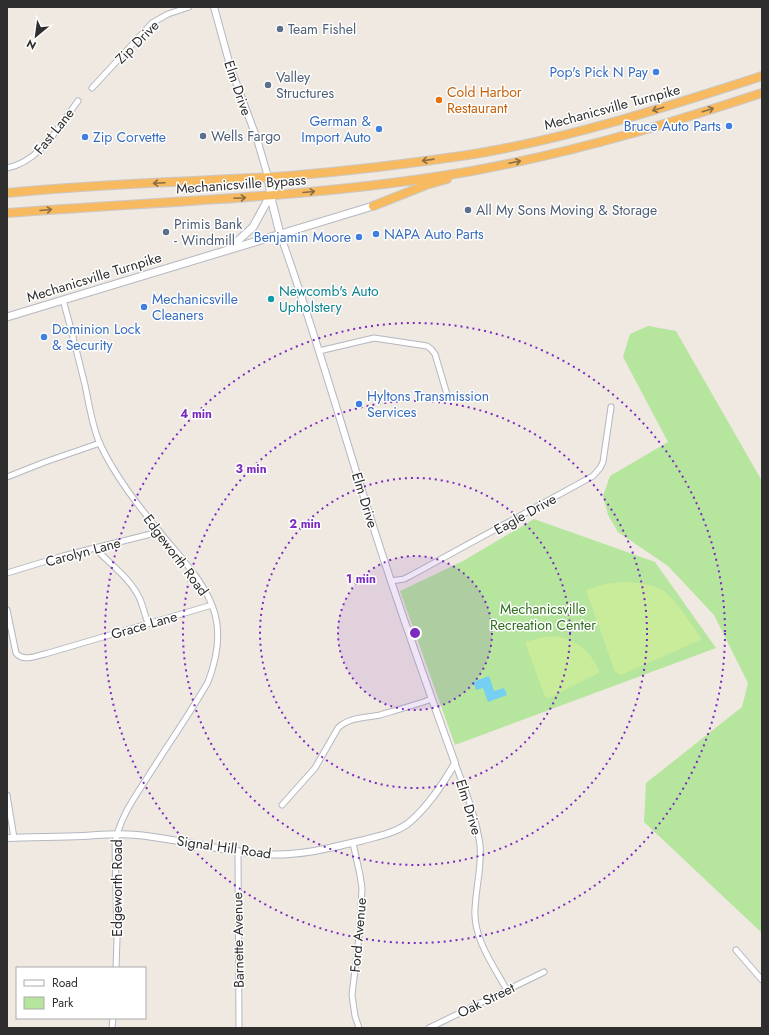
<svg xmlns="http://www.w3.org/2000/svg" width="769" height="1035" viewBox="0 0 769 1035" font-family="Jost,sans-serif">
<rect width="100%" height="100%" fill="#efe9e1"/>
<!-- green -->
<path fill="#b6e59e" d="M648,326L676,331L762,481V933L644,822L646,783L742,707L748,683L714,615L668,566L618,532L608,515L603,496L610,476L668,442L623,357L630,334Z
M534,519L655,562L716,648L455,745L400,591L463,561Z"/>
<!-- pitch -->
<path fill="#c9ec9a" d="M622,582C635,583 649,583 661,589C672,594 694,628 702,639L621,675L615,672L586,590L605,584Z
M554,636C577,639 590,651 600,672L549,698L545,697L525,642L540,638Z"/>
<!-- water -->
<path fill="#75cff0" d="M489,676L494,691L504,688L507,695L488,702L483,688L476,690L473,682Z"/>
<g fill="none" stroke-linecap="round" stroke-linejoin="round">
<!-- minor casing -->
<g stroke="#b4b7c1" stroke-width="7">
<path id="minor" d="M92,88L152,23L168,14L189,7
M7,168C40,162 59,126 78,101
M63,300C71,328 78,357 85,385C89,404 92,426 100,444C115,476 137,504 159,531C179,556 206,582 215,614C221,636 216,661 208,682C189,715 167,746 147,778C134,798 119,819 115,844L117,939L116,968
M319,351L374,338L427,346L431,349L435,354L448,398
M7,477L45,462L100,443
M96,549C111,565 130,578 140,599C143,607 145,615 148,623
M7,573L63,556L159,532
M391,581L404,579L410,576L593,476L600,468L603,462L611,407
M7,610L16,653C23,662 35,656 45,654L212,605
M455,763C465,790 476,816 480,845C482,866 476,887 475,909C473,938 493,965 507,990
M7,795L14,838
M282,805L315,768L338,728C349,717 366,718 380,715C397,710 415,705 432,699
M353,843L360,875L362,888L360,928L352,995L355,1016L359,1028
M238,851L239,1028
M736,950L762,980
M112,1028L113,1018
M429,1028L544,972"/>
</g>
<!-- tertiary casing -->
<g stroke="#b4b7c1" stroke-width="8">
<path id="tertiary" d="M214,7L231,69L257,139L268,177
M7,838C32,837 57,837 83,836C101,835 119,833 137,835C179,839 220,851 262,854C296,857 331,848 364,840C379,836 399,832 411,821C429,805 443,784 455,763C431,697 407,630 385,563C349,454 319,342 280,234"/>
</g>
<!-- secondary casing -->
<g stroke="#b4b7c1" stroke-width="9">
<path id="secondary" d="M268,177L272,202L280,234
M231,247L253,227L270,196
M7,317L373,206"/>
</g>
<!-- trunk casing -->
<g stroke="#c9c9c9" stroke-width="10">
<path id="trunk" d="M7,193C100,183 194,182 288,176C348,171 408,164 468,155C568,139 666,107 762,76
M373,206L426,185L447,179
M7,213C162,201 318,198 472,171C526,161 580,148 633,133C676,121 719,107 762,93"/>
</g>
<!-- minor -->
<use href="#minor" stroke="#fff" stroke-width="5"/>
<!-- tertiary -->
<use href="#tertiary" stroke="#fff" stroke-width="6"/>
<!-- secondary -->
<use href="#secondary" stroke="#fff" stroke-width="7"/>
<!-- trunk -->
<use href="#trunk" stroke="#f8ba60" stroke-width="8"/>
</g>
<!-- one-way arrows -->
<defs><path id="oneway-shaft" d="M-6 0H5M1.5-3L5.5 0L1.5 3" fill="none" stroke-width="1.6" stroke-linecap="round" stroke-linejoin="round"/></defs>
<g stroke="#896d44">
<use href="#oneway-shaft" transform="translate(658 109) rotate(163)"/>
<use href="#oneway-shaft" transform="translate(708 110) rotate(-18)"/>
<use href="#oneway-shaft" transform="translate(428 160) rotate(172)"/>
<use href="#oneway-shaft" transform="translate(515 162) rotate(-12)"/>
<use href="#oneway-shaft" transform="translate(159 183) rotate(177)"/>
<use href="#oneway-shaft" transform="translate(309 192) rotate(-5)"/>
<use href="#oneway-shaft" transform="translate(240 198) rotate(-3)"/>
<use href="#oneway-shaft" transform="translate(46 210) rotate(-5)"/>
</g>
<!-- distance rings -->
<circle cx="415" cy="633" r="77" fill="#7b2cbf" fill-opacity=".12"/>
<g fill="none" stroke="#7b2cbf" stroke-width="2" stroke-dasharray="2 4">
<circle cx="415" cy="633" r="77"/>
<circle cx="415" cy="633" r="155"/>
<circle cx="415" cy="633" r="232"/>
<circle cx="415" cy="633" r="310"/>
</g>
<!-- markers -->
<g fill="#5c6f8a" stroke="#fff" stroke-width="1.5">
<circle cx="280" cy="29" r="4"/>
<circle cx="268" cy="85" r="4"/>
<circle cx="203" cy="136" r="4"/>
<circle cx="468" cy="210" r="4"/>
<circle cx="166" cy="232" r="4"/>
</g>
<g fill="#3f7fe0" stroke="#fff" stroke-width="1.5">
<circle cx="656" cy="72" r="4"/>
<circle cx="729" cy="126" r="4"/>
<circle cx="379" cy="129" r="4"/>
<circle cx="85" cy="137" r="4"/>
<circle cx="376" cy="234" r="4"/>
<circle cx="359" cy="237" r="4"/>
<circle cx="144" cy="307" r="4"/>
<circle cx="44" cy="337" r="4"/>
<circle cx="359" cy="404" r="4"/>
</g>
<circle fill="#e8710a" stroke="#fff" stroke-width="1.5" cx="439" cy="100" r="4"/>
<circle fill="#0f9aa8" stroke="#fff" stroke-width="1.5" cx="271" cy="299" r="4"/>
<g text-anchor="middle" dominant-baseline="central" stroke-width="3" stroke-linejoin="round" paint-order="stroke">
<!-- service labels -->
<g font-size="14" fill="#4e5e75" stroke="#fff" text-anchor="start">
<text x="288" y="29">Team Fishel</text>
<text x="276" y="77">Valley<tspan x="276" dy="16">Structures</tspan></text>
<text x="211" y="136">Wells Fargo</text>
<text x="476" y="210">All My Sons Moving &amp; Storage</text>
<text x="174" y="224">Primis Bank<tspan x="174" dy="16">- Windmill</tspan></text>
</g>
<!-- street labels -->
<g font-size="14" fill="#2e2e2e" stroke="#fff">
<text transform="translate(137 42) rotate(-45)">Zip Drive</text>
<text transform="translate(238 88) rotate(71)">Elm Drive</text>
<text transform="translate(612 107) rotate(-15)">Mechanicsville Turnpike</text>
<text transform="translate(54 131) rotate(-51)">Fast Lane</text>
<text transform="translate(241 184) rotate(-4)">Mechanicsville Bypass</text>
<text transform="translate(94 277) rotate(-17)">Mechanicsville Turnpike</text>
<text transform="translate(365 500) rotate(73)">Elm Drive</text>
<text transform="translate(525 514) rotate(-29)">Eagle Drive</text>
<text transform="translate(83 552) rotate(-15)">Carolyn Lane</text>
<text transform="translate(176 555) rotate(53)">Edgeworth Road</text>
<text transform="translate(144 625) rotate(-16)">Grace Lane</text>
<text transform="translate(469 807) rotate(73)">Elm Drive</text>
<text transform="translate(224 847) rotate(8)">Signal Hill Road</text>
<text transform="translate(117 888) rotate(-90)">Edgeworth Road</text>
<text transform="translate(358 935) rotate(-85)">Ford Avenue</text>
<text transform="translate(238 940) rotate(-91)">Barnette Avenue</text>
<text transform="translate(486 1000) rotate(-26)">Oak Street</text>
</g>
<!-- shop labels -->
<g font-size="14" fill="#366cbe" stroke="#fff" text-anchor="start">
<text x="648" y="72" text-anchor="end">Pop's Pick N Pay</text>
<text x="371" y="121" text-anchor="end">German &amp;<tspan x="371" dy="16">Import Auto</tspan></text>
<text x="721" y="126" text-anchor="end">Bruce Auto Parts</text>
<text x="93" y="137">Zip Corvette</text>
<text x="384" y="234">NAPA Auto Parts</text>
<text x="351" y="237" text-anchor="end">Benjamin Moore</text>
<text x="152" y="299">Mechanicsville<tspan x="152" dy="16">Cleaners</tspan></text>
<text x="52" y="329">Dominion Lock<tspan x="52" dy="16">&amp; Security</tspan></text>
<text x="367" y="396">Hyltons Transmission<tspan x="367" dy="16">Services</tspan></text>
</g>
<!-- food labels -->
<g font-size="14" fill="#c56008" stroke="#fff" text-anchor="start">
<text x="447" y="92">Cold Harbor<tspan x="447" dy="16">Restaurant</tspan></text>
</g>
<!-- culture labels -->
<g font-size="14" fill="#0d838f" stroke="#fff" text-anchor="start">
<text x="279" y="291">Newcomb's Auto<tspan x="279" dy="16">Upholstery</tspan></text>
</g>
<!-- park labels -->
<g font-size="14" fill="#2c6e1b" stroke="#fff">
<text x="543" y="609">Mechanicsville<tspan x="543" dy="16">Recreation Center</tspan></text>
</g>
</g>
<circle cx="415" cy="633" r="6" fill="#7b2cbf" stroke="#fff" stroke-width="2"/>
<g font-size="12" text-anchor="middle" font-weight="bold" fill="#7b2cbf" stroke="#fff" stroke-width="3" stroke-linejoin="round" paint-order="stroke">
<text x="196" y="418">4 min</text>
<text x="251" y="473">3 min</text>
<text x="305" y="528">2 min</text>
<text x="361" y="583">1 min</text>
</g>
<!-- border -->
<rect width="769" height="1035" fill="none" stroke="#2e2e2e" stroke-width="16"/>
<!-- legend -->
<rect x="16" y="967" width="130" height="52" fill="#ffffff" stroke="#ababab"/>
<rect x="24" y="980" width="20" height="6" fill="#ffffff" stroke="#ababab"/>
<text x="52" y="987" font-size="12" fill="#2e2e2e">Road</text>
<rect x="24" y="997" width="20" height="12" fill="#b6e59e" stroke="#ababab"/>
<text x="52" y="1007" font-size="12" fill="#2e2e2e">Park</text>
<!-- north arrow -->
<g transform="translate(36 36) rotate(209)" stroke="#ffffff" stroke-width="3" paint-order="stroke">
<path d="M0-3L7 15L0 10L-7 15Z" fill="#2e2e2e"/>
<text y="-6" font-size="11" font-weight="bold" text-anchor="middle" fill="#2e2e2e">N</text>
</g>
</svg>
